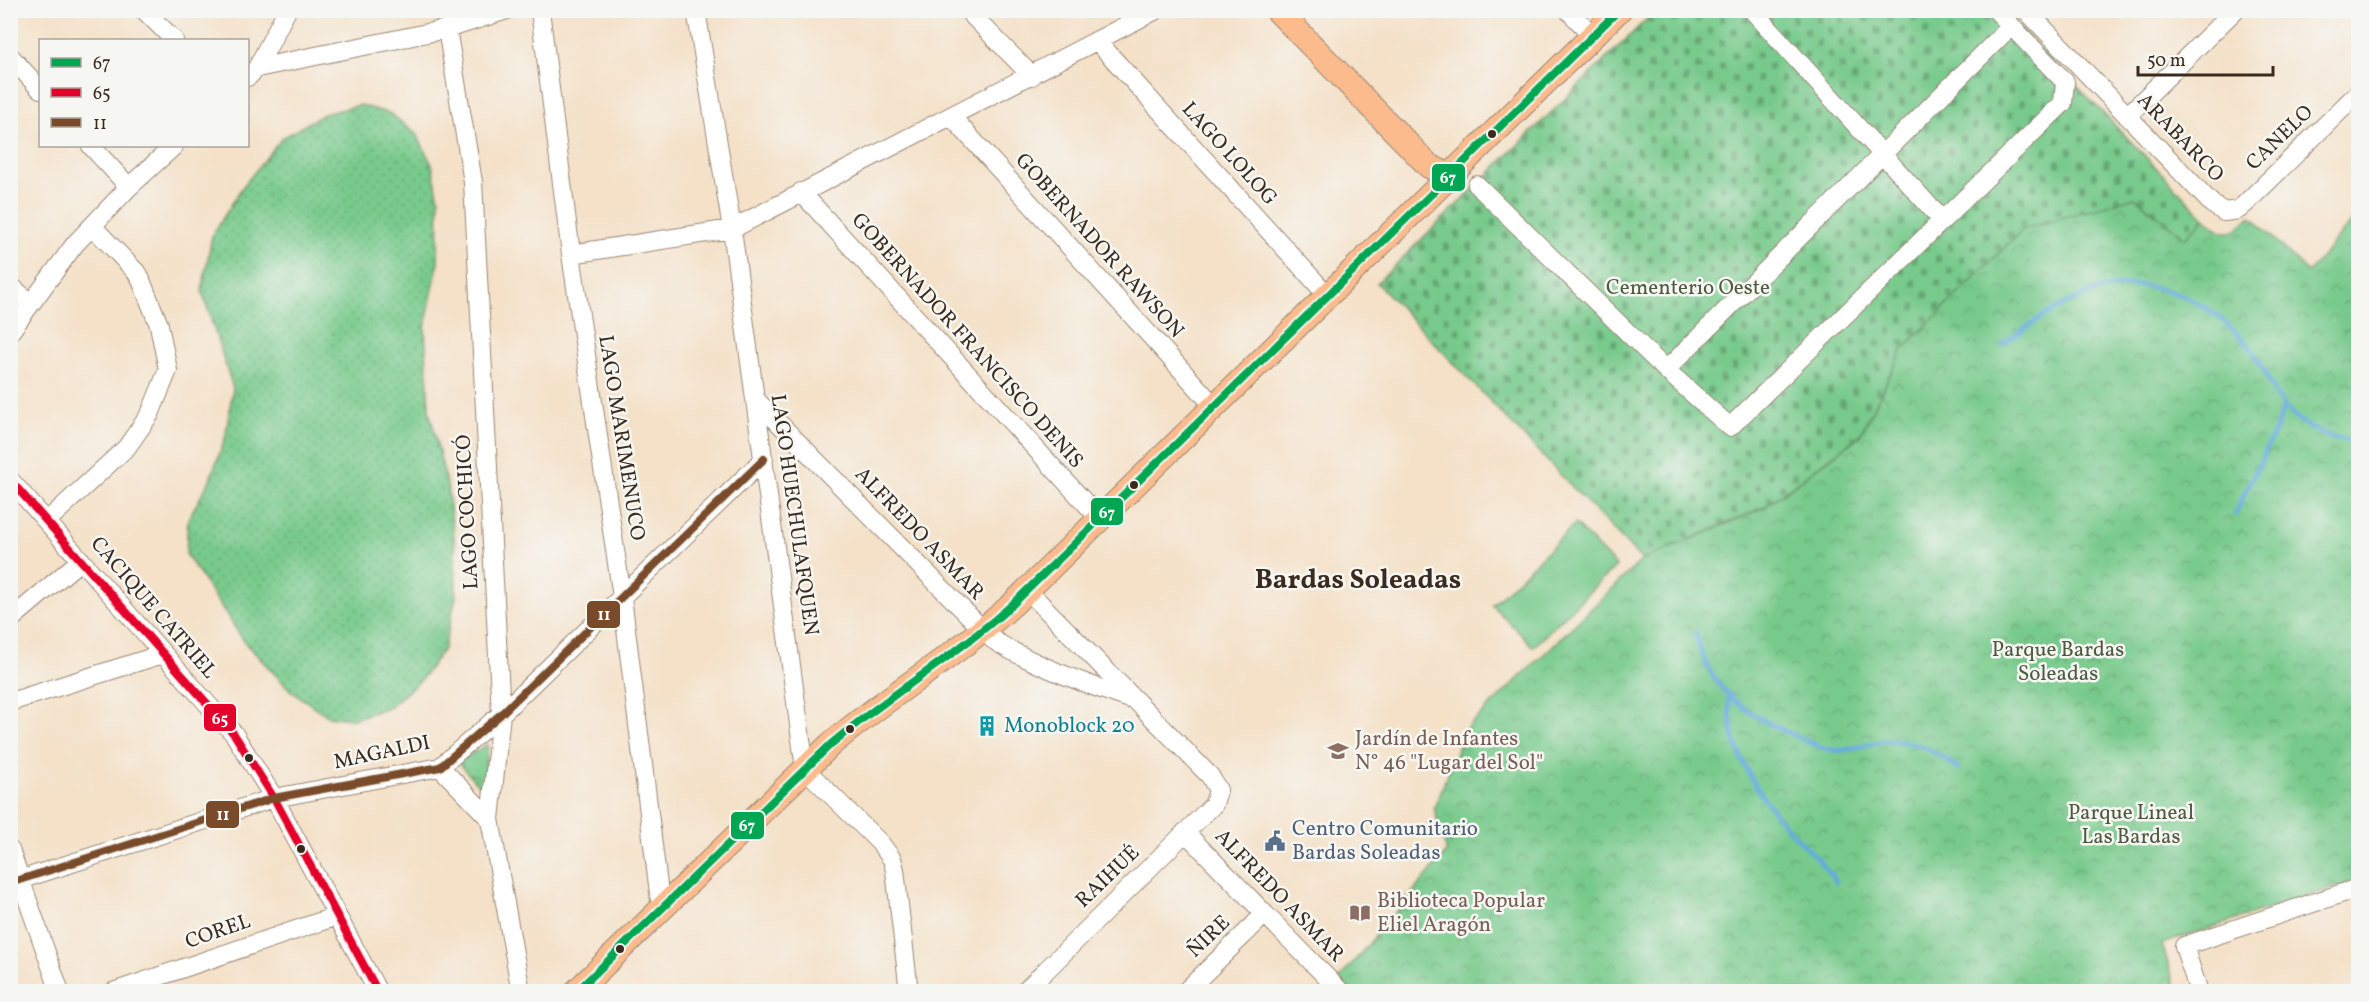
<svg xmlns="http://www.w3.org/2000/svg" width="2369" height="1002" viewBox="0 0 2369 1002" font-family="Vollkorn,serif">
<defs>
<pattern id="grass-dots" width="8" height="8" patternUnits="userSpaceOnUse" patternTransform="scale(1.5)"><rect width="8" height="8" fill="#78ca8c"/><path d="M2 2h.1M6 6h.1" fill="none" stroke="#64a472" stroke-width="1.8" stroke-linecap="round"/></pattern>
<pattern id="cemetery-stones" width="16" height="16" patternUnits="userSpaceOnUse" patternTransform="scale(1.5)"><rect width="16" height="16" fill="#78ca8c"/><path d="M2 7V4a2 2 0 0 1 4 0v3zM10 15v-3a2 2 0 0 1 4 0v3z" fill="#64a472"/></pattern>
<pattern id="park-crowns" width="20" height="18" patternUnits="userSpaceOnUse" patternTransform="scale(1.5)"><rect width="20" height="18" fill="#78ca8c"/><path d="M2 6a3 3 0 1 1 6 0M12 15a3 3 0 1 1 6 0" fill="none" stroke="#64a472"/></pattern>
</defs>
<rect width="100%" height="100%" fill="#f6f6f2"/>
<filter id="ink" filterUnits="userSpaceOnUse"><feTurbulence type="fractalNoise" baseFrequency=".0167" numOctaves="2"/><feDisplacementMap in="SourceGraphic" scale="12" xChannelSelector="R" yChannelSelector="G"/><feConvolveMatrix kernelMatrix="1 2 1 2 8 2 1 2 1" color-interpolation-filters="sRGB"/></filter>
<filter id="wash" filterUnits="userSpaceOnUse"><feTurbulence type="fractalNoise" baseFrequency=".008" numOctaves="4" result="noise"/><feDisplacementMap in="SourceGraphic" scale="24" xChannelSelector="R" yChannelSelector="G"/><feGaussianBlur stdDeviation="1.35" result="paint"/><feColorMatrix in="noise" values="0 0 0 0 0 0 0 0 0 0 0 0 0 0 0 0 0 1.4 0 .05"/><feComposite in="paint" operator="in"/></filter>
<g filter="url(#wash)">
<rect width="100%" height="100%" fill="#f4e1c8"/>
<!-- grass -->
<path fill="url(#grass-dots)" stroke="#5a7a55" stroke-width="1.5" d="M360,105L391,114L417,135L432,165L439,199L438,265L425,327L429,410L447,485L455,546L456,597L444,648L420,681L389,707L353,719L328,716L291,691L246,644L186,554L188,519L209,482L225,439L233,388L202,291L212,236L241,189L282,138L324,114Z"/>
<!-- cemetery -->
<path fill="url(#cemetery-stones)" stroke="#5a7a55" stroke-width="1.5" d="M1655,11H2004L2205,218L2185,239L1903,349L1860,435L1763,508L1642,560L1377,283Z"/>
<!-- park -->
<path fill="url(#park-crowns)" stroke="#5a7a55" stroke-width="1.5" d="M2135,197L2185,238L2205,218C2226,239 2231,235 2251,216L2308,273L2358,214V880L2162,944L2177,991L1352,992L1339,979L1447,852L1434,808L1465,730L1642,560L1763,508L1860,436L1903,349L2023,229Z
M488,744L484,792L458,762Z"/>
<!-- pitch -->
<path fill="#78ca8c" stroke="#5a7a55" stroke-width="1.5" d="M1575,524L1616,566L1533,647L1492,605Z"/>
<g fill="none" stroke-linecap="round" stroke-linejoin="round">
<!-- stream -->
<path stroke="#64abdb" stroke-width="5" d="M2003,344C2030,324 2058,305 2090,293C2150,270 2213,302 2251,349C2261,362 2267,379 2275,393C2295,425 2323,438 2358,442
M2235,514L2277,427L2284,405
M1695,633C1699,643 1701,654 1706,663C1722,699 1759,720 1793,735C1805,740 1819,748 1832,750C1846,752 1860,746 1873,743C1908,735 1930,748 1958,768
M1728,693C1729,706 1730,718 1732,730C1739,766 1770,812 1796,837C1811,852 1824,864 1836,882"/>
</g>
</g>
<g filter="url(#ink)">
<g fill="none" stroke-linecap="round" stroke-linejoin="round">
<!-- minor casing -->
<g stroke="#988673" stroke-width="20">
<path id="minor" d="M144,10L174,40
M540,10L571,254L622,597L661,909
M696,10L732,229L805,769L880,843L892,859L895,870L909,992
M967,10L1032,76
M1568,10L1593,36
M1752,10L1942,220
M2026,10L2212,204L2224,212L2238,210L2245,204L2358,93
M447,29L473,182L501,714L490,819L521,992
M1098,42L1328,296
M10,56L40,89
M257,68L287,10
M248,77L257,68L447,29L507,10
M951,116L1215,407
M2127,116L2235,10
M91,146L129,187
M1477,185L1666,370L1730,427L2063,103L2065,82L1996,10
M801,192L1100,519
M571,254L732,229L1156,10
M10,285L30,303
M10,332L75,244L129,187L174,146
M1666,370L2011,26
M756,400L992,639C1029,664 1088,685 1130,699
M10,480L234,734L274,798L378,992
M47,521L127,447L150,414L168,370L159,325L139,275L93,227
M10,620L81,560
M10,702L163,654
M440,767L490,819
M1185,832L1341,992
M10,850L60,992
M10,883L274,798L440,767L501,714L764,459
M113,992L337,916
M1024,992L1209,809L1214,804L1218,790L1210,776L1027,590
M1185,992L1265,914
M2199,992L2184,946L2358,888"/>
</g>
<!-- major casing -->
<g stroke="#988673" stroke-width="26">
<path id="major" d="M1277,10L1429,166L1450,176
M576,992L830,745C888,695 956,656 1013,604L1619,10"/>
</g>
<!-- minor -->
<use href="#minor" stroke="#fff" stroke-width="18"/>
<!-- major -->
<use href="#major" stroke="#fbbb8d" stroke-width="24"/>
<!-- bus-1 casing -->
<g stroke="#f6f6f2" stroke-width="12">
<path id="bus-1" d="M576,992L830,745C888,695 956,656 1013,604L1619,10"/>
</g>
<!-- bus-2 casing -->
<g stroke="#f6f6f2" stroke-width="12">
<path id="bus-2" d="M10,480L234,734L274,798L378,992"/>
</g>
<!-- bus-3 casing -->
<g stroke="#f6f6f2" stroke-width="12">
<path id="bus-3" d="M10,883L274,798L440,767L501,714L764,459"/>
</g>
<!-- bus-1 -->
<use href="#bus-1" stroke="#00a651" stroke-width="8"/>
<!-- bus-2 -->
<use href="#bus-2" stroke="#e4002b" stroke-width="8"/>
<!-- bus-3 -->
<use href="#bus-3" stroke="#7a4b2a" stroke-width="8"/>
</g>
</g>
<!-- icons -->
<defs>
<g id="building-bare" transform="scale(1.62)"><path d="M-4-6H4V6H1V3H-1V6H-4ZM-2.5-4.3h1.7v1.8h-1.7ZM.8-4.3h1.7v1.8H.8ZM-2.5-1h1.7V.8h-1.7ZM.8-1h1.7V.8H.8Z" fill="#0f9aa8" stroke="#f6f6f2" stroke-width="2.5" paint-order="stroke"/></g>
<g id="school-bare" transform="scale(1.62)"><path d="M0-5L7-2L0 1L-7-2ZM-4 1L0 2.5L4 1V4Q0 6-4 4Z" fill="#8d6e63" stroke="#f6f6f2" stroke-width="2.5" paint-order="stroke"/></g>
<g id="civic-bare" transform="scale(1.62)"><path d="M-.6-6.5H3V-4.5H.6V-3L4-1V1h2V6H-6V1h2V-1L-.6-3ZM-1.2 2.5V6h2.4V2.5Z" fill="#5c6f8a" stroke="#f6f6f2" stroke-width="2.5" paint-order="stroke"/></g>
<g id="library-bare" transform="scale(1.62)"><path d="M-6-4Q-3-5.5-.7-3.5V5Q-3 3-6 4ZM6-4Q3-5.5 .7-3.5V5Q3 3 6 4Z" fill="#8d6e63" stroke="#f6f6f2" stroke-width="2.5" paint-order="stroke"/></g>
</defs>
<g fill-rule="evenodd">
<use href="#building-bare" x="987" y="726"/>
<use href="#school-bare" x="1338" y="751"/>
<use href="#civic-bare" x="1275" y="841"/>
<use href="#library-bare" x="1360" y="913"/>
</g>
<!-- markers -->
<g fill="#3b2a1e" stroke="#f6f6f2" stroke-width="2">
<circle cx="1492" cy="134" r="5"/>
<circle cx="1134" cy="485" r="5"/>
<circle cx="850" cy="729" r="5"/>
<circle cx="249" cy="758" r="5"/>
<circle cx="301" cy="849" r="5"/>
<circle cx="620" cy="949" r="5"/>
</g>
<g text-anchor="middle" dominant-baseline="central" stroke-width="5" stroke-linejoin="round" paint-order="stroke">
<!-- street labels -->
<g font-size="21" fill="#3b2a1e" stroke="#f6f6f2">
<text transform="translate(2180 138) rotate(46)">ARABARCO</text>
<text transform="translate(2280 138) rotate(-44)">CANELO</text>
<text transform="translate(1229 154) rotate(48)">LAGO LOLOG</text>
<text transform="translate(1099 246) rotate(48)">GOBERNADOR RAWSON</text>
<text transform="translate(967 341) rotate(48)">GOBERNADOR FRANCISCO DENIS</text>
<text transform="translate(621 438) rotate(81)">LAGO MARIMENUCO</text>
<text transform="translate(468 512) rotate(-93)">LAGO COCHICÓ</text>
<text transform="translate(794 515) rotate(82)">LAGO HUECHULAFQUEN</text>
<text transform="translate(919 534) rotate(46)">ALFREDO ASMAR</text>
<text transform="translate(153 608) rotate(49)">CACIQUE CATRIEL</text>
<text transform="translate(382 753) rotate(-12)">MAGALDI</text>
<text transform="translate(1108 877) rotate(-44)">RAIHUÉ</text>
<text transform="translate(1279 896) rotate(46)">ALFREDO ASMAR</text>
<text transform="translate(218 932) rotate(-19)">COREL</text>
<text transform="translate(1209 937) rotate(-44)">ÑIRE</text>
</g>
<!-- park labels -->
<g font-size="21" fill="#4d5a3f" stroke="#f6f6f2">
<text x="1688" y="288">Cementerio Oeste</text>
<text x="2058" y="650">Parque Bardas<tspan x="2058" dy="24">Soleadas</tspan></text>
<text x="2131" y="813">Parque Lineal<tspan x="2131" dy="24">Las Bardas</tspan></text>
</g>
<!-- culture labels -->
<g font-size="21" fill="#0d838f" stroke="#f6f6f2" text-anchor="start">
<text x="1004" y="726">Monoblock 20</text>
</g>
<!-- education labels -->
<g font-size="21" fill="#785e54" stroke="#f6f6f2" text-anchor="start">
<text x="1355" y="739">Jardín de Infantes<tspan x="1355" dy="24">N° 46 "Lugar del Sol"</tspan></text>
<text x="1377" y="901">Biblioteca Popular<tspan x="1377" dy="24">Eliel Aragón</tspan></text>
</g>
<!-- service labels -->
<g font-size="21" fill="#4e5e75" stroke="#f6f6f2" text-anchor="start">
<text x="1292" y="829">Centro Comunitario<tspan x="1292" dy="24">Bardas Soleadas</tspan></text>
</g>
<!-- district labels -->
<g font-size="27" font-weight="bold" fill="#3b2a1e" stroke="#f6f6f2">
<text x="1358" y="581">Bardas Soleadas</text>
</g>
</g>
<g stroke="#f6f6f2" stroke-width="2">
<rect x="1431" y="163" width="35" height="29" rx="6" fill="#00a651"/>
<rect x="1090" y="497" width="34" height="29" rx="6" fill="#00a651"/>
<rect x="586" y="600" width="35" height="29" rx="6" fill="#7a4b2a"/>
<rect x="203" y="703" width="34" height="29" rx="6" fill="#e4002b"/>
<rect x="205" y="800" width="35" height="29" rx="6" fill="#7a4b2a"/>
<rect x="730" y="811" width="35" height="29" rx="6" fill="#00a651"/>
</g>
<g font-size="16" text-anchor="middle" font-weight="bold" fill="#fff">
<text x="1448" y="183">67</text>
<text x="1107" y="518">67</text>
<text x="604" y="620">11</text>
<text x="220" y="724">65</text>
<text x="223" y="820">11</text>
<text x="747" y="831">67</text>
</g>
<!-- margin -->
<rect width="2369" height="1002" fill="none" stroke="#f6f6f2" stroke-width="36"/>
<!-- legend -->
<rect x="39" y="39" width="210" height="108" fill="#f6f6f2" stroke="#aba49d" stroke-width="1.5"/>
<rect x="51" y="58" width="30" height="9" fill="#00a651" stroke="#aba49d" stroke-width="1.5"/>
<text x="93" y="69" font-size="18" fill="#3b2a1e">67</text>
<rect x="51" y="88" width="30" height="9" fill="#e4002b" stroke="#aba49d" stroke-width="1.5"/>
<text x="93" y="99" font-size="18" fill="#3b2a1e">65</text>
<rect x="51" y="118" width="30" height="9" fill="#7a4b2a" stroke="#aba49d" stroke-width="1.5"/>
<text x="93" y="129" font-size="18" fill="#3b2a1e">11</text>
<!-- scale -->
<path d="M2138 66v9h135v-9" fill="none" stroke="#3b2a1e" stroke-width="3"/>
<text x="2147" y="66" font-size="18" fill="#3b2a1e" stroke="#f6f6f2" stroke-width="4.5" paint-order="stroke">50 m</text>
</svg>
